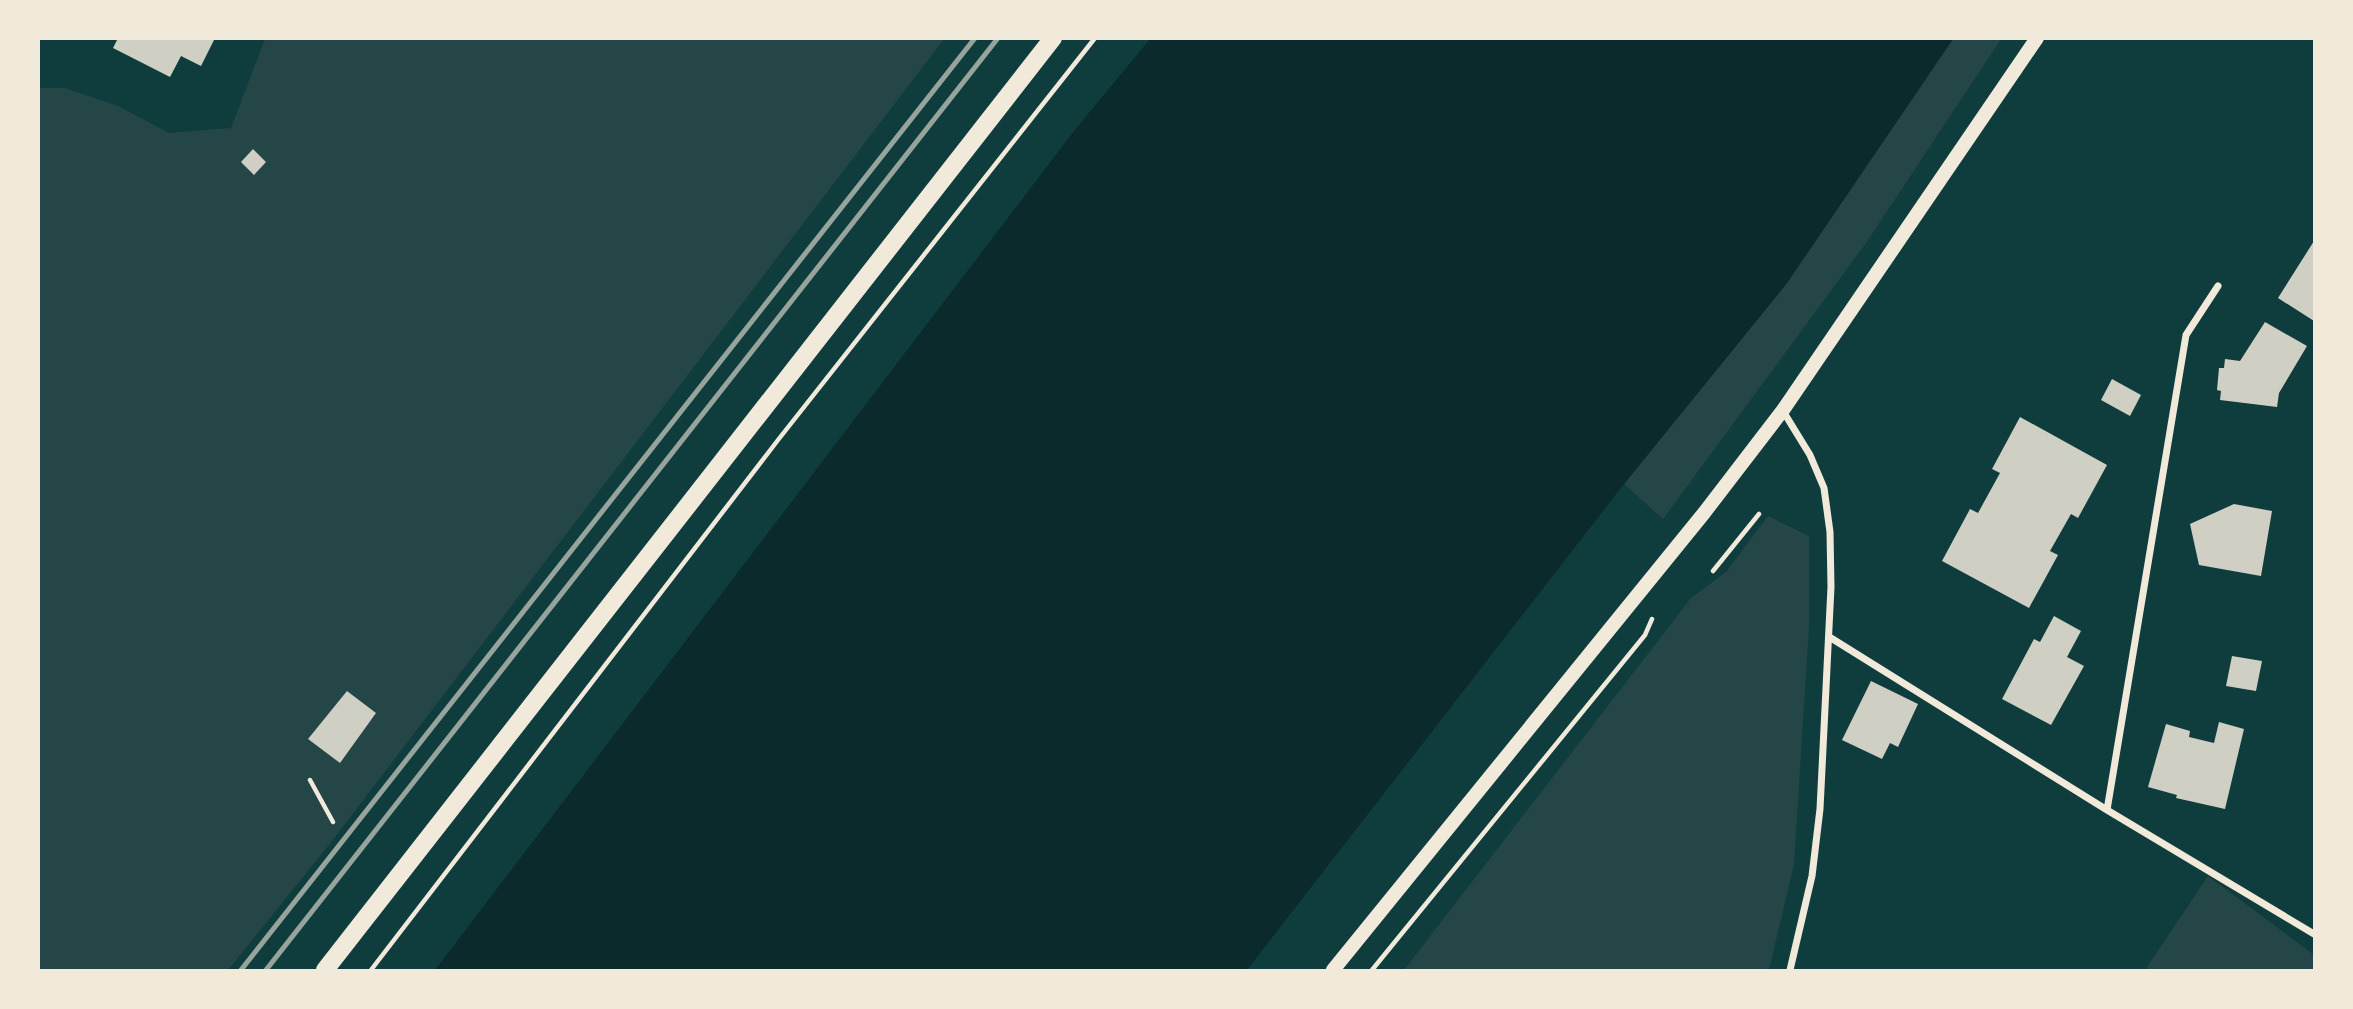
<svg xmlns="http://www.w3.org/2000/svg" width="2353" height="1009" viewBox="0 0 2353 1009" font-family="Lato,sans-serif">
<rect width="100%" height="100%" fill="#0f3d3e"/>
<!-- green -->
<path fill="#244646" d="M265,39H944L332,841L228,970H39L38,88H65L118,106L169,133L231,128Z
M1953,39H2001L1866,243L1663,519L1624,484L1787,283Z
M1768,516L1809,536V627L1794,864L1769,970H1404L1691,598L1726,572Z
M2208,876L2314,955V970H2145Z"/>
<!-- water -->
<path fill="#0a2a2b" d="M1150,39H1953L1787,283L1624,484L1247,970H435L1074,131Z"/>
<!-- building -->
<path fill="#cfcfc3" d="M118,38H215L201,66L181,56L170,77L113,48Z
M253,149L266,162L254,175L241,162Z
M2314,241V321L2278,298Z
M2265,322L2307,346L2279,393L2277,407L2220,400L2221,391L2217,390L2219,368H2224L2225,359L2240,361Z
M2112,379L2141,395L2130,416L2101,400Z
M2020,417L2107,465L2078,518L2071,514L2050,551L2058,555L2029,608L1942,561L1970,509L1978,513L2000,473L1992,469Z
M2234,504L2272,511L2261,576L2199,565L2190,524Z
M2054,616L2081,631L2067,657L2084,666L2051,725L2002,699L2034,639L2040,642Z
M2232,656L2262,661L2256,691L2226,686Z
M1871,681L1918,704L1898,747L1890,743L1882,759L1842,740Z
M347,691L376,713L340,763L308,739Z
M2219,722L2244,729L2225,809L2176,798L2177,795L2148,787L2166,724L2190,731L2189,737L2214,743Z"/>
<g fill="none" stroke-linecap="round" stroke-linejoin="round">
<!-- path -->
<path stroke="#f1e9da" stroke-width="4.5" d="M1713,571L1759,514
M310,780L333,822
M371,970L778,440L1095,38
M1372,970L1645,635L1652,619"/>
<!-- minor -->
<path stroke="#f1e9da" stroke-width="7" d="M1783,411L1810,455L1824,488L1830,532L1831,587L1820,809L1812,876L1790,970
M1831,638L2107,810L2314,934
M2107,810L2186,335L2218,286"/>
<!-- secondary -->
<path stroke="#f1e9da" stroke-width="14" d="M1333,970L1704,513L1783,410L2037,38"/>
<!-- primary -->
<path stroke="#f1e9da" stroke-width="18" d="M325,970L1053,38"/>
<!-- rail -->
<path stroke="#97a49c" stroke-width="5" d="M241,970L975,38
M266,970L998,38"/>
</g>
<!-- border -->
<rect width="2353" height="1009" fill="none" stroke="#f1e9da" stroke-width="80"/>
</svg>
